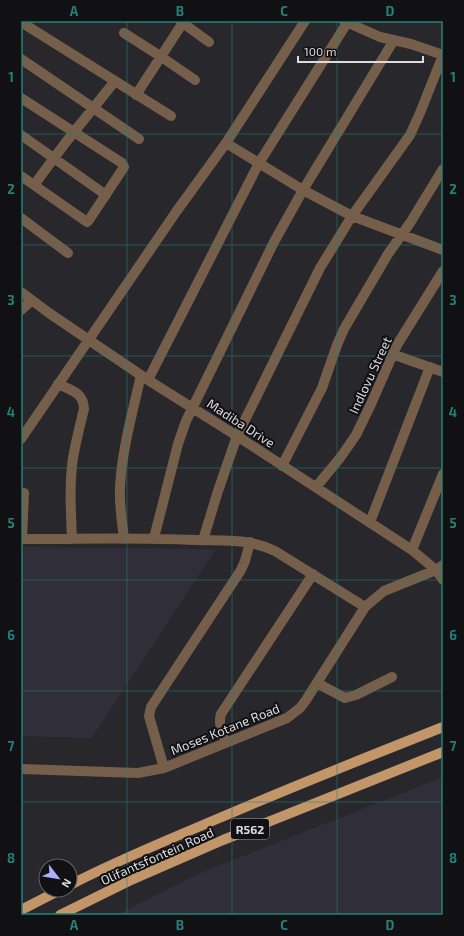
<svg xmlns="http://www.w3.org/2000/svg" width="464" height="936" viewBox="0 0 464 936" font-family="'Exo 2',sans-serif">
<rect width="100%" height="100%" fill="#28272c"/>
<!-- built -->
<path fill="#302e39" d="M21,547L216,549L92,738L21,736Z
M443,777V915H116L200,873Z"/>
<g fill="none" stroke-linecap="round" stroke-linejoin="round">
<!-- minor -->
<path stroke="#755f4a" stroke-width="10" d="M180,21L209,42
M344,21L380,37L411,44L443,55
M24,24L171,116
M124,33L160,56L195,80
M21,59L139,139
M136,95L184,21
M21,98L122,163L124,167L89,220L87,222L21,176
M21,135L106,195
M226,143L303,190L352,216L443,250
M34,185L66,142L115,81
M21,218L68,253
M21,292L49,313L148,380L237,436L412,550L436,570L443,580
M21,310L32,300
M392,354L443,372
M148,380L259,163L347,23
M58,384C72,391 83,392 84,409C80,425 76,441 73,458C69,485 71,512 72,539
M21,439L176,212L226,143L305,21
M282,466L322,388L337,345L344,329L388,254L410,223L443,169
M316,487L340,458L356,435L371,404L397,345L443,271
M370,522L430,367
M154,538L178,444L186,421L274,242L303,190L394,40
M21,539C79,539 137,537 195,540C225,541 247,538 275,551L365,607
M22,539L24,493
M124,539C122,521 119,504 120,487C122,449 133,411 141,375
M203,540L218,491L237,436L320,268L352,216L410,135L420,113L443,55
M412,550L443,474
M317,683L345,698L356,695L392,677
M226,743C222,733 218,724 221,714L313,574
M164,768L149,716L151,707L241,570L245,561L250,542
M21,769L138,773L164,768L287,718L300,708L306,700L365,607L384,591L436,570L443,565"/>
<!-- major -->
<path stroke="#c39669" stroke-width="10" d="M70,885C118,860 168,840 217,819C292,787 367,757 443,727
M21,910L60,890
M60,915L129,881L223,840L443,752"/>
</g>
<!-- grid -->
<path fill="none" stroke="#248079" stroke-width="1" stroke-opacity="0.55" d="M127,21V915M232,21V915M337,21V915M21,134H443M21,245H443M21,356H443M21,468H443M21,580H443M21,691H443M21,802H443"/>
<g text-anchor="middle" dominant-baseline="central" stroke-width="4" stroke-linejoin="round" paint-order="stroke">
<!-- shield labels -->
<rect fill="#111013" stroke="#9f9fa2" stroke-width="1" x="231" y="819" width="38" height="20" rx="3"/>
<g font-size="12" font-weight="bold" fill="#dcdcdf">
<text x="250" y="829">R562</text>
</g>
<!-- street labels -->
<g font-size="13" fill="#dcdcdf" stroke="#111013">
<text transform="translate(370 375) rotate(-65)">Indlovu Street</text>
<text transform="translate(241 423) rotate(33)">Madiba Drive</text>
<text transform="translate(225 729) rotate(-22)">Moses Kotane Road</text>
<text transform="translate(157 856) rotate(-24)">Olifantsfontein Road</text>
</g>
</g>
<!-- border -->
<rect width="464" height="936" fill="none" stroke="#111013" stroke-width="44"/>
<!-- north arrow -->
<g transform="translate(58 878) rotate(121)"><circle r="19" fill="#111013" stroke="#626265"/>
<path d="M0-3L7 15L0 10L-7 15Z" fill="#acaffb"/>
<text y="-6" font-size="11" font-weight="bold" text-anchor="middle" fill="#dcdcdf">N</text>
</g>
<!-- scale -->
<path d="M298 56v6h125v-6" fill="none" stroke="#dcdcdf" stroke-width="2"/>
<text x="304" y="56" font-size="12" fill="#dcdcdf" stroke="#111013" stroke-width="3" paint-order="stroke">100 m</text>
<rect x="22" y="22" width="420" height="892" fill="none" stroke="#248079" stroke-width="1.5"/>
<g font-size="13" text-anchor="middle" font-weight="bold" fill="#248079">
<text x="74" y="16">A</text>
<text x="180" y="16">B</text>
<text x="284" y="16">C</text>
<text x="390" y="16">D</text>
<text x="11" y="82">1</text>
<text x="453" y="82">1</text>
<text x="11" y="194">2</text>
<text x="453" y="194">2</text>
<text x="11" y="305">3</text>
<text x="453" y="305">3</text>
<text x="11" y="417">4</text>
<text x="453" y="417">4</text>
<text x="11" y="528">5</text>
<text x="453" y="528">5</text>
<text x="11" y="640">6</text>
<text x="453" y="640">6</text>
<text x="11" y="751">7</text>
<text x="453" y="751">7</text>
<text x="11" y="863">8</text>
<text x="453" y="863">8</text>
<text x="74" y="930">A</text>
<text x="180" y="930">B</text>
<text x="284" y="930">C</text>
<text x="390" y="930">D</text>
</g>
</svg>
